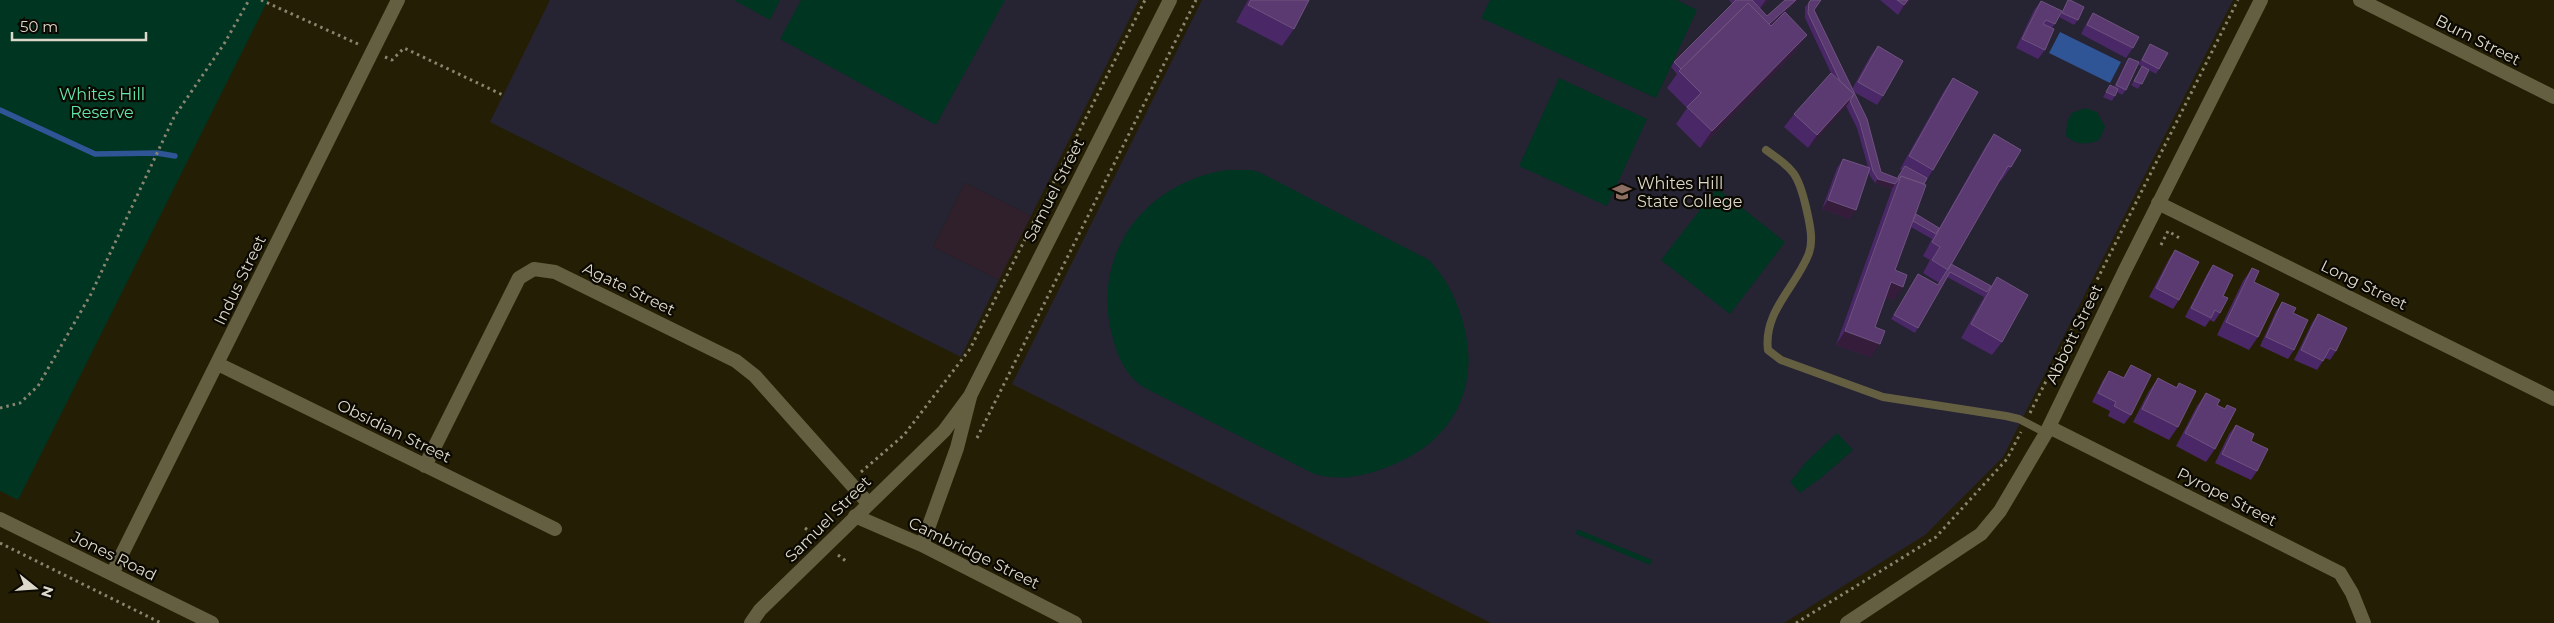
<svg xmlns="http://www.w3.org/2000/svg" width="2554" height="623" viewBox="0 0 2554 623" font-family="Montserrat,sans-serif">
<rect width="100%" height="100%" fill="#241f04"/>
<!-- industrial -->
<path fill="#2f202c" d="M965,183L1031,216L999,280L933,247Z"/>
<!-- education -->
<path fill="#262333" d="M550,0H1139L1031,216L965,183L933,247L999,280L961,357L490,122Z
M1202,0H2233L2003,457L1925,535L1784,623H1491L1012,384Z"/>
<!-- green -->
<path fill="#003521" d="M0,0H268L18,500L0,491Z
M734,0H780L770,20Z
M801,0H1005L936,125L780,39Z
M1490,0H1677L1697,10L1656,98L1481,18Z
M1559,78L1647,119L1607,206L1519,166Z
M2085,108L2097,112L2105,127L2099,140C2088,145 2075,145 2066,136L2067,122L2072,113Z
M1226,170H1251L1261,173L1429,260C1445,277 1454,294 1461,316C1484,386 1453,444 1385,468C1361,477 1339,481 1314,474L1145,388C1125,376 1116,354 1111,331C1093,251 1146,183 1226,170Z
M1717,188L1785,242L1730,314L1661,260Z
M1837,433L1853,450L1821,478L1800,493L1790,482L1807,461Z
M1577,529L1652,560L1650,565L1576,534Z"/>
<!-- water -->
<path fill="#2f5597" d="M2060,32L2121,62L2110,83L2049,53Z"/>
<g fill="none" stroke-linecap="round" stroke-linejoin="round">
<!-- stream -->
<path stroke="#2f5597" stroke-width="5.5" d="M0,110L95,154L157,153L175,156"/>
<!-- path -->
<path stroke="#898570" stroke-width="3" stroke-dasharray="2.5 4" stroke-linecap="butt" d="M261,0L358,44
M385,57L392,60L404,48L505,96
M2161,245L2168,231L2181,239
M0,408L20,403L38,386L91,294L174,117L224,44L249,0
M2030,413L2238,0
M977,438L1196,0
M861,472L904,435L970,349L1145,0
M805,528L816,536
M0,543L161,623
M838,555L847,562
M1796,623L1936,537L2007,459L2021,432"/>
<!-- service -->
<path stroke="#655f42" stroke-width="8" d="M1766,150C1794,170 1798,173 1806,207C1809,221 1814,239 1809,253C1797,286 1763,311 1768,350L1781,360L1883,397L2006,416L2019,419L2046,433"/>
<!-- minor -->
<path stroke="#655f42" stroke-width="14" d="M2360,0L2554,97
M2158,203L2554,399
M218,364L555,529
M2049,427L2340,573L2352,593L2364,623
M425,466L519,278L534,269L555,272L736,361L755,376L868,503
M855,516L922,545L1075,623
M0,519L212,623
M922,545L957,448L970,397
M112,574L398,0
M1847,623L1981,534L2000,511L2046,433L2126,268L2261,0"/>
<!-- tertiary -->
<path stroke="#655f42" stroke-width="14" d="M751,623L760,610L944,431L970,396L1170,0"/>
</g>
<!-- wall -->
<path fill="#4a2766" d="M1248,0H1309L1294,29L1282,46L1236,22Z
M1729,0H1769L1760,9L1767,16L1785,0H1798L1770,25L1771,26L1807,35L1795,52L1700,148L1676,124L1687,108L1667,88L1677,74L1671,67L1674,62L1732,4Z
M1811,0L1814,10L1852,89L1871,55L1878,46L1883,96L1877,105L1854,92L1881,172L1897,178L1902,170L1900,169L1944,91L1953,78L1933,170L1924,184L1916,214L1939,228L1985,147L1994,134L2011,167L2001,181L2000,180L1951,264L1991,286L1997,277L2002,342L1992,355L1961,338L1984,297L1947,277L1915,333L1891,319L1918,274L1938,285L1939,283L1923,273L1930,260L1923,256L1932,239L1911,227L1895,270L1894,300L1886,297L1875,327L1871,357L1836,345L1892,189L1875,183L1870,176L1869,172L1850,219L1822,209L1837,168L1843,159L1868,167L1857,128L1846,106L1808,148L1784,127L1794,114L1831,73L1805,18V7Z
M1880,0H1910L1898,15Z
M2068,0L2078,20L2074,25L2059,17Z
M2041,1L2055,24L2052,28L2045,50L2038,59L2016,48L2034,10Z
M2093,13L2133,48L2126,58L2081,34L2087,22Z
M2150,44L2159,69L2156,74L2149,70L2138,89L2131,85L2142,66L2138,65Z
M2129,58L2126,90L2122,95L2117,92L2112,101L2103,97L2110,85L2114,87L2126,62Z
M2175,250L2179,300L2173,309L2149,297L2169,259Z
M2213,265L2223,296L2220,313L2214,322L2210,320L2205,327L2185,317L2207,274Z
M2252,268L2254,282L2258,337L2249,350L2217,335L2243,281Z
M2282,302L2294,350L2288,359L2260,346L2276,311Z
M2318,314L2336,351L2330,360L2325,358L2317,370L2294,360L2312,323Z
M2131,365V415L2124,424L2108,416L2110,411L2092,402L2103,380L2109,371L2123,378Z
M2158,378L2176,387L2179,383L2178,427L2169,440L2133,422L2149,391Z
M2206,393L2217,405L2224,409L2227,405L2215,449L2206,462L2176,446L2197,406Z
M2236,425L2257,471L2251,480L2215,463L2229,434Z"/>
<!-- shaded-wall -->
<path fill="#341c3a" d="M1766,0H1769L1757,12Z
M1796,0H1798L1763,30L1766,26Z
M1908,0H1910L1898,15L1904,5Z
M1807,35L1795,52L1700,148L1712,131Z
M1854,94L1845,108L1808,148L1817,135Z
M1878,179L1895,184L1892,189L1875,183Z
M1828,200L1856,210L1850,219L1822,209Z
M1891,282L1903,287L1894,300L1882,296Z
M1845,331L1880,344L1871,357L1836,345Z"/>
<!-- building -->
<path fill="#5a3a70" stroke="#6e537e" d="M1251,0H1309L1294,29L1248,5Z
M1736,0H1752L1767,16L1785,0H1796L1769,24L1748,3L1681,69L1674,62Z
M1811,0H1821L1814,10L1867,119L1881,172L1899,179L1895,184L1878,179L1873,171L1860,123L1850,101L1854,94L1840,81L1808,13L1809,2Z
M1897,0H1908L1904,5Z
M2068,0H2070L2084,7L2078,20L2062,13Z
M2041,1L2062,11L2055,24L2046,20L2043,24L2054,29L2045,50L2022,39Z
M1748,3L1771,26L1785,12L1807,35L1712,131L1687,107L1701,93L1679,71Z
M2093,13L2139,37L2133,48L2087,25Z
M2150,44L2168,53L2159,69L2142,60Z
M1878,46L1903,61L1883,96L1858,82Z
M2129,58L2139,62L2126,90L2116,85Z
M2142,66L2149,70L2142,84L2134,81Z
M1831,73L1854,94L1817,135L1794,114Z
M1953,78L1978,92L1933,170L1909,156Z
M2110,85L2118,89L2115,96L2106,92Z
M1994,134L2021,150L2011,167L2008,166L1948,270L1932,260L1940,247L1932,242Z
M1843,159L1870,168L1856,210L1828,200Z
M1905,166L1927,178L1924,184L1901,176L1899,178L1898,177Z
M1901,176L1926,185L1895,270L1907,275L1903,287L1891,282L1875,327L1885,331L1880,344L1845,331Z
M1916,214L1939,228L1936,234L1913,221Z
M2175,250L2199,262L2179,300L2156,288Z
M1951,264L1991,286L1987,292L1950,272L1918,328L1894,315L1918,274L1938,285Z
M2213,265L2233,275L2223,296L2228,298L2220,313L2215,310L2211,318L2191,308Z
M2252,268L2259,271L2254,282L2279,294L2258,337L2226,322Z
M1997,277L2028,295L2002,342L1971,324Z
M2282,302L2296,308L2293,313L2308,320L2294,350L2266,337Z
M2318,314L2347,328L2336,351L2330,348L2323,361L2301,350Z
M2131,365L2151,375L2131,415L2114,406L2116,402L2098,393L2109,371L2124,378Z
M2158,378L2177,388L2179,383L2196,391L2178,427L2142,409Z
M2206,393L2220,400L2217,405L2225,409L2227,405L2236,409L2215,449L2185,433Z
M2236,425L2254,434L2251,441L2268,449L2257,471L2222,454Z"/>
<!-- icons -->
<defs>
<g id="school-bare" transform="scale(1.5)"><path d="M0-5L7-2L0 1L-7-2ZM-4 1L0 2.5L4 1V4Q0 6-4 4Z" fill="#8d6e63" stroke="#0b0902" stroke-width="2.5" paint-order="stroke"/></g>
</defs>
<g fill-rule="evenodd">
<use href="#school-bare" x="1622" y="192"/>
</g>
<g text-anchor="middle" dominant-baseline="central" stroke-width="4.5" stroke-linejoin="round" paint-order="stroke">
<!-- street labels -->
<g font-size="16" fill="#ddd9ca" stroke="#0b0902">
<text transform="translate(2478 40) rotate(27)">Burn Street</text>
<text transform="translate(1054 190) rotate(-63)">Samuel Street</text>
<text transform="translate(240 280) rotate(-64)">Indus Street</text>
<text transform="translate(2364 285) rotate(26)">Long Street</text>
<text transform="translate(629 289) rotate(26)">Agate Street</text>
<text transform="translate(2074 334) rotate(-64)">Abbott Street</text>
<text transform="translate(394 431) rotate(26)">Obsidian Street</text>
<text transform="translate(2227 497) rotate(27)">Pyrope Street</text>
<text transform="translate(828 519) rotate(-45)">Samuel Street</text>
<text transform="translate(974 553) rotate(26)">Cambridge Street</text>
<text transform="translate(114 556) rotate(26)">Jones Road</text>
</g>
<!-- park labels -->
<g font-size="16" fill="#62e7ab" stroke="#0b0902">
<text x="102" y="94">Whites Hill<tspan x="102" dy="18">Reserve</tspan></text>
</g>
<!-- poi labels -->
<g font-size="16" fill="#ddd9ca" stroke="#0b0902" text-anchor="start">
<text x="1637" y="183">Whites Hill<tspan x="1637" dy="18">State College</tspan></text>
</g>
</g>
<!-- north arrow -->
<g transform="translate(35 588) rotate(107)" stroke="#0b0902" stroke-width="4" paint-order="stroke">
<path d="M0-4L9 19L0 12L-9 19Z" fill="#ddd9ca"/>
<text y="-8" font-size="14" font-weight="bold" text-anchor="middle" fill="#ddd9ca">N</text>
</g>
<!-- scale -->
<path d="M12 32v8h134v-8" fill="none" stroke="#ddd9ca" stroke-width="2.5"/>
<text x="20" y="32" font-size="15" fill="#ddd9ca" stroke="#0b0902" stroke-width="4" paint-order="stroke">50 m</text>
</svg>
